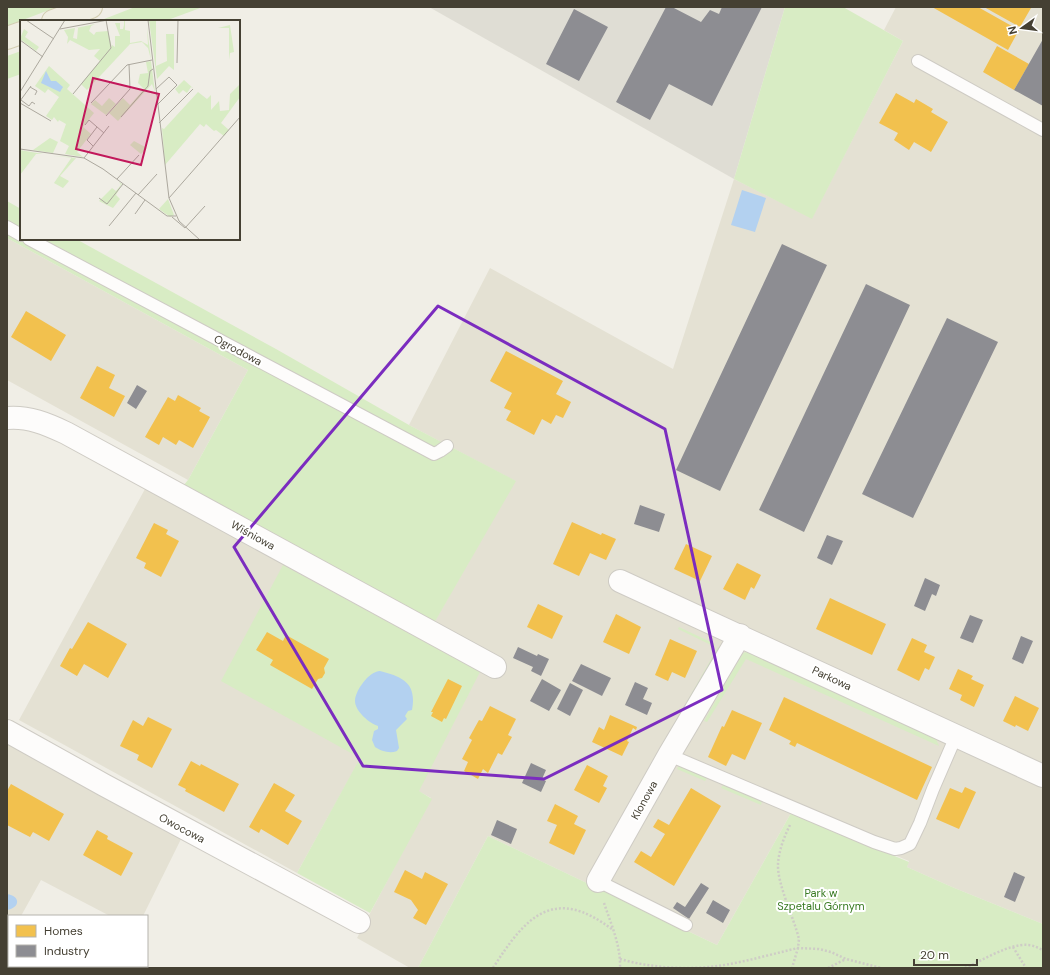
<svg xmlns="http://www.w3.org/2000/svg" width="1050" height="975" viewBox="0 0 1050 975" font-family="'DM Sans',sans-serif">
<rect width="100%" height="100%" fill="#f0eee6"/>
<!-- residential -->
<path fill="#e4e1d3" d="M896,7H1043V924L952,887L907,867L909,861L791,813L717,945L488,836L418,968H410L357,938L431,798L360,759L297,873L19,720L145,489L425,642L436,619L515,481L409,425L490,268L673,369L734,179L812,218L903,41L884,30Z
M7,238L248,370L188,480L7,380Z
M7,742L181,839L143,916H110L41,880L21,916H9V925L7,924Z"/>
<!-- industrial -->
<path fill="#dfddd4" d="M429,7H785L734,179Z"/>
<!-- green -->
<path fill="#d8ecc4" d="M7,7H57L7,26Z
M135,7H203L165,21H99Z
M785,7H843L903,41L812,219L734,179Z
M21,51V74L7,79V56Z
M7,201L21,209V239H76L276,349L409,425L516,481L433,625L183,486L188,480L248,370L7,238Z
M283,565L480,672L419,791L432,799L370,913L297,873L360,758L221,681Z
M679,627L715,644L714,646L711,645L678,629Z
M721,646L672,734L670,731L718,647Z
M749,651L936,739L939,746L746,659L707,722L704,721L743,653Z
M679,765L707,778L705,781L677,769Z
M723,785L762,801L761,805L721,788Z
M791,813L909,862L907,867L952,887L1043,924V968H418L488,836L717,945Z
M7,924L9,925V966H87L91,968H7Z"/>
<!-- water -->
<path fill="#b3d1f0" d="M742,190L766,198L755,232L731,225Z
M380,671C403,677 417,683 412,710L408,711L405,716L407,719L396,730L399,748L397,751C390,754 381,751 375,747L372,740L374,731L378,729V726C369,723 355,711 355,701C355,691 369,671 380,671Z
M7,894C21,896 20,908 7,910Z"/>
<!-- homes -->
<path fill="#f2c14e" d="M932,7H978L1019,30L1008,50Z
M984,7H1030L1031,8L1020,27Z
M997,46L1029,64L1014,90L983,72Z
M896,93L914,103L916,99L933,109L931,112L948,122L931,152L914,142L909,150L894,140L898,133L879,123Z
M26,311L66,335L51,361L11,337Z
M506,351L563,381L556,394L571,402L563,418L556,415L551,424L542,419L534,435L506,420L511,411L504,408L512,393L490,381Z
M97,366L115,375L109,388L125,396L114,417L80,398Z
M178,395L201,408L199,411L210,417L193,448L179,440L176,445L163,437L159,445L145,437L168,397L175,401Z
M572,522L601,535L602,533L616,539L606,560L590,553L579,576L553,564Z
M154,523L168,530L166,534L179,541L161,577L144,568L146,563L136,558Z
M686,544L712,556L700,581L674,569Z
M737,563L761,575L754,589L751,587L745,600L723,589Z
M830,598L886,624L872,655L816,629Z
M538,604L563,616L552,639L527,627Z
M616,614L641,627L629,654L603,642Z
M88,622L127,644L108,678L84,664L77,676L60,666L70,648L72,649Z
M267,632L283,641L286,635L329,659L324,668L325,673L322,678L318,679L312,689L270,665L273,660L256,650Z
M912,638L927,645L924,652L935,657L929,670L925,668L919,681L897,670Z
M670,639L697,651L685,678L672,672L668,681L655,675Z
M958,669L973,676L971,679L984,685L974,707L960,700L962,695L949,689Z
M448,679L462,686L446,719L444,718L442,722L431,716L433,712H431Z
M1015,696L1039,708L1028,731L1016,725L1015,727L1003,721Z
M784,697L932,767L917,800L797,743L795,747L789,744L791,741L769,730Z
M490,706L516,719L508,735L512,737L502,755L498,753L488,773L483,769L478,779L464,771L468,762L462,759L472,740L469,738L479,720L482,721Z
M732,710L762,723L745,760L732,754L726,766L708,757L722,726L724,727Z
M610,715L637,727L636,730L633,728L627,741L629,742L622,756L592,742L599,727L604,730Z
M148,717L172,729L152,768L137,760L139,755L120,746L133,720L143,726Z
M191,761L200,766L201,764L239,784L224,812L185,791L186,789L178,785Z
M587,765L608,776L603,786L607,788L599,803L574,790Z
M274,783L295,795L285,811L302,821L288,845L261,829L259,833L249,827Z
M11,784L64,814L49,841L33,832L30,837L7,825V791Z
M965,787L976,792L959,829L936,819L950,788L962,793Z
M691,788L721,806L674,886L634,862L641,851L651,857L665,834L653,827L658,819L669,825Z
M555,804L578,816L574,824L586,830L574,855L549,843L557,825L547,821Z
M97,830L108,836L107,839L133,853L121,876L83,855Z
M405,870L422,879L425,872L448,884L426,925L413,918L418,910L411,900L394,892Z"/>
<!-- industry -->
<path fill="#8d8d92" d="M666,7H672L701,22L710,10L719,14L722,7H762L712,106L669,84L650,120L616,102Z
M574,9L608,27L579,81L546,64Z
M1043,39V106L1014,90Z
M782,244L827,265L720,491L676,470Z
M866,284L910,305L804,532L759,510Z
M947,318L998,342L913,518L862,494Z
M137,385L147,391L136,409L127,403Z
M640,505L665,514L659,532L634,524Z
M827,535L843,541L832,565L817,558Z
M925,578L940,585L936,596L932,594L925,611L914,606Z
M970,615L983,620L973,643L960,638Z
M1021,636L1033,641L1023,664L1012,659Z
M518,647L537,656L538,654L549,659L541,676L531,671L533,667L513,658Z
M581,664L611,678L602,696L572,681Z
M542,679L561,690L549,711L530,701Z
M635,682L648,688L643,699L652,703L647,715L625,705Z
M570,683L583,690L570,716L557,709Z
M531,763L546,770L542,779L546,781L541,792L522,783Z
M497,820L517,829L511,844L491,835Z
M1014,872L1025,877L1015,902L1004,897Z
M701,883L709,888L689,919L673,908L677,902L685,907Z
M713,900L730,910L723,923L706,913Z"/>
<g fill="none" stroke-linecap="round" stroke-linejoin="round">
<!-- lane casing -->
<g stroke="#cecbc4" stroke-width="14">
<path id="lane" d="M918,61L1043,130
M7,227L21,235
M29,239L434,454L440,451L447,446
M669,755L874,842L895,849L901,848L910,844L920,823L933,789L956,736
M598,881L686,925"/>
</g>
<!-- street casing -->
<g stroke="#cecbc4" stroke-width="24">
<path id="street" d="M7,418C28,416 47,424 66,433L495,667
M620,581L1043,776
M7,731L104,785L359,922
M598,881L669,755L740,635"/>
</g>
<!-- primary casing -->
<g stroke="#d3ceb2" stroke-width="24">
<path id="primary" d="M53,21L91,7
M7,38L21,33"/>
</g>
<!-- path -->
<path stroke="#ceccc6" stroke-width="2.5" stroke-dasharray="2 2" stroke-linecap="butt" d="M790,825C784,837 779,850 778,864C777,884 794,918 799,939L798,948L792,968
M604,903C611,924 621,946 620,968
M1013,947L1026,968
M620,959C651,968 686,970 718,966C745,962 772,954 798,948L819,949L831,952L846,959L881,968
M493,968C526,916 554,885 613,930
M828,968L846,959
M965,968C981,961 1010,943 1028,945C1033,945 1038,948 1043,950"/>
<!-- lane -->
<use href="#lane" stroke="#fdfcfb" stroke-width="12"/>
<!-- street -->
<use href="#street" stroke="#fdfcfb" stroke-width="22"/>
<!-- primary -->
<use href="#primary" stroke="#f0eee2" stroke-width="22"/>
</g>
<!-- marked area -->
<path fill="none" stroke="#7b2cbf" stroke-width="3" stroke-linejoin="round" d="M438,306L665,429L722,690L544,779L363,766L234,547Z"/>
<g text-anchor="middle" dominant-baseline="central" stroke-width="4" stroke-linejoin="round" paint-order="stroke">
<!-- street labels -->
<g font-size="11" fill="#454033" stroke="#fff">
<text transform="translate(238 350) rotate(28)">Ogrodowa</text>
<text transform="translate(253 535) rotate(29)">Wiśniowa</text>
<text transform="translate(832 678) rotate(25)">Parkowa</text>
<text transform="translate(644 800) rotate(-61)">Klonowa</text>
<text transform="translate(182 828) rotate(28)">Owocowa</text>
</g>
<!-- park labels -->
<g font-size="11" fill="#387a22" stroke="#fff">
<text x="821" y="893">Park w<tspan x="821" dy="13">Szpetalu Górnym</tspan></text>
</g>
</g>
<!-- overview -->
<g transform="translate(20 20)">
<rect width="220" height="220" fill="#f0eee6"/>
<path d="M94,0H105V10L110,11V23L121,21L128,25L127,7L131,40L128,28L122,22L110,24L67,70L61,64L80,41L74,36L80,29L69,30L50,20L47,24L48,17L44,10L55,8L53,18L57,19L58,8H56L75,4L71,6L69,11L74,15L76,12L88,11L92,28V25L95,27V16H100L95,3H100V9H103L104,5V1ZM129,0H136V46L147,41L146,14H154V50L149,46L137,59ZM210,5L214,32L210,33L209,40V8H198ZM4,9L8,12L5,17L19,27L16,31L0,19ZM131,41L135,72L132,64L98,101L89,93L103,78L110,85L124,69L118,63L120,54L128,53L126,42ZM29,46L50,65L47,69L74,93L63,107L71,114L57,132L63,137L45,134L49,126L40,121L46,104L39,100L38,102L34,97L32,100L26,96L39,77L28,69L25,73L15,66ZM164,60L174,69L171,67L167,73L163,70L159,74L155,69ZM220,64V77L201,103L209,110L204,116L196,110L194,111L186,104L184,107L180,104L145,145L142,108L144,109L178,72L187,79L191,75V90L199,81L200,91L209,90L210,74ZM89,78L96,84L86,95L71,84L75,80L82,86ZM30,118L38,122L33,133L13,130ZM114,121L127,128L121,134L110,125ZM0,130L23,134H16L0,155ZM33,136L56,138L40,156L49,161L43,168L34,163L52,137ZM99,162L102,164L96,175L100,179L93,188L79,181L92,168L96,171L101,165ZM148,179L154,195L150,197L139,189Z" fill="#d8ecc4"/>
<path d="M26,51L31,61H36L43,67L40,72L21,63Z" fill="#b3d1f0"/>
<path fill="none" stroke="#aca89e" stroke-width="1" d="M6,0L34,19M128,0L149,178L159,201L180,220M40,9L88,0M0,20L23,37M157,43L158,0M10,67L17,71L15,75M136,69L149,57L157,65L137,85M0,72L45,0M53,74L91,28L86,0M1,80L9,86L12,82L15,84M0,81L11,66M0,83L31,101M71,83L107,45L132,40M86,96L110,69L109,44M101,97L128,66L130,51L133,49M139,103L173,69M65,105L69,100L84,113M73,126L67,120L77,107M0,129L64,138L83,149L147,196H156M64,138L89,106M97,159L119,135M118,175L137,154M79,178L87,184L103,164M149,178L220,97M115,194L125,180M152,197L165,208L185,186M89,206L116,173"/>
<path fill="#c2185b" fill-opacity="0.15" stroke="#c2185b" stroke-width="2" d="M73,58L139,74L121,145L56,129Z"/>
<rect width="220" height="220" fill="none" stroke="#454033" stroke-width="2"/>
</g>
<!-- border -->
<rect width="1050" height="975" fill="none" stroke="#454033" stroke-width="16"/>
<!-- legend -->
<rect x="8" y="915" width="140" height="52" fill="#ffffff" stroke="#b5b3ad"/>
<rect x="16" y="925" width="20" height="12" fill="#f2c14e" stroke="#b5b3ad"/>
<text x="44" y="935" font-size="12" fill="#454033">Homes</text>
<rect x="16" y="945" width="20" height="12" fill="#8d8d92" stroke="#b5b3ad"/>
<text x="44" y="955" font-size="12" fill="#454033">Industry</text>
<!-- north arrow -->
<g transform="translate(1022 28) rotate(256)" stroke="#ffffff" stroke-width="3" paint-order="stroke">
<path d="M0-3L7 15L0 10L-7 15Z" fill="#454033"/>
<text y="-6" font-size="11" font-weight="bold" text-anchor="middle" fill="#454033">N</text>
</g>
<!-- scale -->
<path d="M914 959v6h63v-6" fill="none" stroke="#454033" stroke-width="2"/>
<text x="920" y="959" font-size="12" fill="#454033" stroke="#ffffff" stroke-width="3" paint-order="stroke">20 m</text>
</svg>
